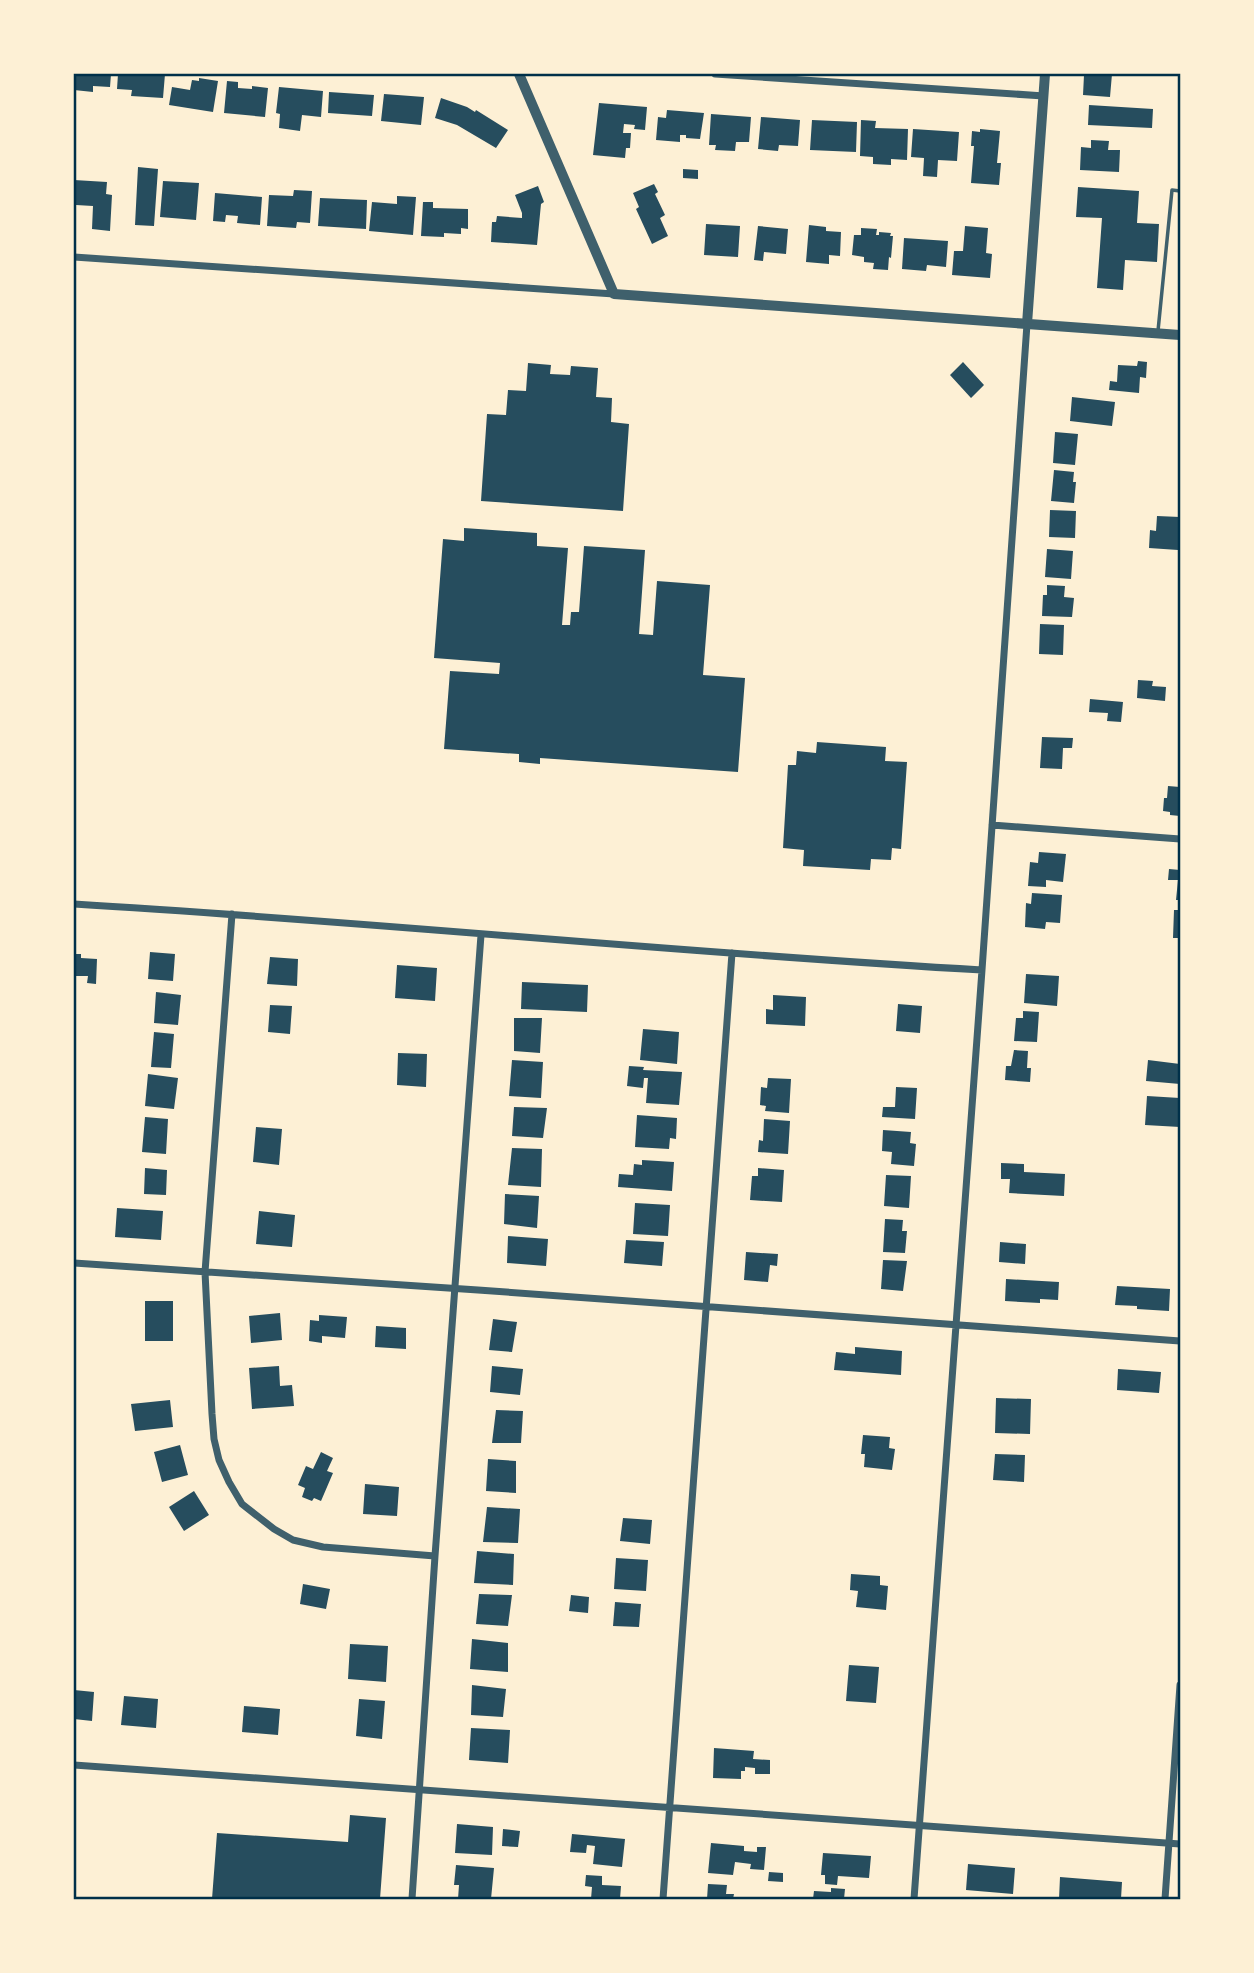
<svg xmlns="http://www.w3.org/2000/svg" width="1254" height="1973" viewBox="0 0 1254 1973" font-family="'Fira Sans Condensed',sans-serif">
<rect width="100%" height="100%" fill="#fdf0d5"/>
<!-- building -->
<path fill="#264d5e" d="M74,74H111L110,87L93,86V92L74,90Z
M118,74H165L163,98L131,96L132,90L117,89Z
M1089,74H1112L1110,97L1083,95L1084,75Z
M199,78L218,81L213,112L169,105L172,87L190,90L192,80L199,81Z
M227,81L238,82V88L252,89V86L268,88L265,117L224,113Z
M279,87L323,91L321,117L302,115L300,131L279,128L280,114L276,113Z
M329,92L374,95L372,116L328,113Z
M384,94L424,97L421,125L381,121Z
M441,98L467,107L475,112L476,110L508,130L496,148L457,125L435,118Z
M599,103L647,107L645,130L634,129L635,125L624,124L623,133H631L630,148H626L625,158L593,155Z
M1089,105L1153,109L1152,128L1088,125Z
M667,110L704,113L700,139L686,138V135H680V142L656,140L658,117L666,118Z
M711,114L751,117L749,142H736L735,151L715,150L716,145H709Z
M761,117L800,120L798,146L779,145L778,151L758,149Z
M812,120L857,122L856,152L810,150Z
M861,120L876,121L875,128L908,129L907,160L891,159V165L873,164V157L860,156Z
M913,129L959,132L957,161L938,160L937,177L923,176L924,158L911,157Z
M980,129L1000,131L997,163H1001L999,185L971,183L974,146H971L972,131L980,132Z
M1091,140L1109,141L1108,150H1120L1119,172L1080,170L1081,147L1091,148Z
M138,167L158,169L154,226L135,225Z
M683,169L698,170V179L683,178Z
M74,180L107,182L106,194L112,195L110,231L92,229L93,206L76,205V211H74Z
M163,181L199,183L196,220L160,217Z
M654,184L658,192L655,194L665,215L660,218L668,236L652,244L636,209L639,207L633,193Z
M538,186L544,202L541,204L537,245L491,242L492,222H496L497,216L522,218V213L515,195Z
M1078,187L1139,191L1137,223L1159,224L1157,262L1125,260L1123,290L1097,288L1102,218L1076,217Z
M294,190L312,191L310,223L297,222L296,228L267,226L269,195L293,196Z
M215,193L262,197L260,225L237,223L238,216L226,215L225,222L213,221Z
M397,196L416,197L413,235L369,231L372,202L397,204Z
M320,198L367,200L366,229L318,226Z
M423,202H433V208L468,209V229L461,228V234L444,233V237L421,236Z
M706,224L740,226L738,257L704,255Z
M809,225L826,227V231L841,232L840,256L829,255V264L806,262Z
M758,226L788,229L786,254L764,252L763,261L754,260Z
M965,226L988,228L986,253L992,254L990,278L952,275L954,251H963Z
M861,228L877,229L876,235H879V232L891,233L890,236H893L891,258L889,257L888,270L873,269L874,263L864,262V257L852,255L854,235H861Z
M904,238L948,241L946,267L927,265L926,271L902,269Z
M1138,361L1147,362L1146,378L1140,377L1139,393L1109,390L1110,381L1117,382L1118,365L1137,366Z
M963,362L984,385L971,398L950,375Z
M528,363L551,365L550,374L570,375L571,366L598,368L596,397L612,398L611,422L629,424L623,511L481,501L487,414L506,415L508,390L526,391Z
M1072,397L1115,402L1112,426L1070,421Z
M1055,432L1078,434L1075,465L1053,463Z
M1054,470L1074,472L1073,482H1076L1074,503L1051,501Z
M1050,510L1076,511L1075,538L1049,537Z
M1157,516L1180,517L1178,550L1149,548L1150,530L1156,531Z
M464,528L537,533V546L568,548L562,625H570L571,612H579L584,546L645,550L639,634L653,635L657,581L710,585L703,675L745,678L738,772L540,758V764L519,762V754L444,749L450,671L499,674L500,663L434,658L443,539L464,541Z
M1047,549L1073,551L1071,579L1045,577Z
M1047,585L1065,586L1064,597L1074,598L1072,617L1042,616L1043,595H1047Z
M1040,624L1064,625L1063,655L1039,654Z
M1138,680L1153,681L1152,686L1166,687L1165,701L1137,698Z
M1090,699L1123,702L1121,722L1107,721L1108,713L1089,712Z
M1042,737L1073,738L1072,748H1063L1062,769L1040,768Z
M817,742L886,747L885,761L907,762L901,849L892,848L891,860L871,859L870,870L803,866L804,850L783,848L788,765H796L797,751L816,753Z
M1168,786L1180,787V816L1170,815V812L1163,811L1164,798H1167Z
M1039,852L1066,854L1063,882L1046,880V887L1028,886L1030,862L1038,863Z
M1169,869L1180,870V900H1176L1178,880H1168Z
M1032,893L1062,895L1060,923L1046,922L1045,929L1025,927L1026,903L1031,904Z
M1174,910H1180V938H1173Z
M150,952L175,954L173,981L148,979Z
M74,954H81V958L97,959L96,984L87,983L88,976H74Z
M270,957L298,959L297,986L267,984Z
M397,965L437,968L435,1001L395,998Z
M1026,974L1059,976L1057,1006L1024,1003Z
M522,982L588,985L587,1012L521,1009Z
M156,992L181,995L178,1025L154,1023Z
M773,995L806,997L805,1026L766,1024V1009L773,1010Z
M898,1004L922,1006L920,1033L896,1031Z
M270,1005L292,1006L290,1034L268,1032Z
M1023,1011L1039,1012L1037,1042L1014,1041L1016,1018H1023Z
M514,1018H542L540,1053L514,1051Z
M643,1029L679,1032L677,1064L640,1060Z
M154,1032L174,1034L171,1068L151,1067Z
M1014,1050L1028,1051L1027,1068H1031L1030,1082L1005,1080L1006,1066H1011Z
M398,1053L427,1054L426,1087L397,1085Z
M512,1060L543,1062L541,1098L509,1096Z
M1148,1060L1180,1064V1084L1146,1081Z
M629,1066L644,1067L643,1070L682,1072L679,1105L646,1103L648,1078H644L643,1088L627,1086Z
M148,1074L178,1078L174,1109L145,1106Z
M768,1078L791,1079L789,1113L765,1111L766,1106L760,1105L761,1087L767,1088Z
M896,1087L917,1088L915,1119L882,1117L883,1107H895Z
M1147,1096L1180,1098V1127L1145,1125Z
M514,1107L547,1108L543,1138L512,1136Z
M637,1115L677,1118L676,1139L670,1138L669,1149L635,1147Z
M145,1117L168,1119L166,1154L142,1152Z
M764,1119L790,1121L788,1154L758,1152L759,1140L763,1141Z
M256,1127L282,1129L279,1165L253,1162Z
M883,1130L911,1132L910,1143L916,1144L914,1166L891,1164L892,1152L882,1151Z
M512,1148L542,1149L541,1187L508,1185Z
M642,1160L674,1162L672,1191L618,1187L619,1174L633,1175L634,1164L642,1165Z
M1001,1163L1024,1164V1172L1065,1174L1064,1196L1009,1193L1010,1179H1001Z
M145,1168L167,1170L166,1195L144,1194Z
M758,1168L784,1170L782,1202L750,1200L752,1176H758Z
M886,1175L911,1176L909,1208L884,1206Z
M505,1194L539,1196L537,1228L504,1224Z
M635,1203L670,1205L668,1236L633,1234Z
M117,1208L163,1211L161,1240L115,1237Z
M259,1211L295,1215L292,1247L256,1244Z
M885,1219L903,1220L902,1231H907L905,1253L883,1252Z
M508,1236L548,1239L546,1266L507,1263Z
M626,1240L664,1242L662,1266L624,1263Z
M1000,1242L1026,1244L1025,1264L999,1262Z
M746,1252L778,1254L777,1266L770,1265L768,1282L744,1280Z
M883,1260L907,1261L903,1291L881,1289Z
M1006,1279L1059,1282L1058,1300L1040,1299V1303L1005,1301Z
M1117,1286L1170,1289L1169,1311L1137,1309V1306L1115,1305Z
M145,1301H173V1341H145Z
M280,1313L282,1340L251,1343L249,1316Z
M319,1315L347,1317L345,1338L322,1336V1343L309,1341L310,1320L319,1321Z
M493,1319L517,1322L512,1352L489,1350Z
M376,1326L406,1328V1349L375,1347Z
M855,1347L902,1351L901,1375L834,1370L836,1352L855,1354Z
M279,1366L280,1386L292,1385L294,1406L252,1409L249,1368Z
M492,1366L523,1369L520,1395L490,1392Z
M1118,1369L1161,1372L1159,1393L1117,1390Z
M996,1398L1031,1399L1030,1434L995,1433Z
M170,1400L173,1427L135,1431L131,1404Z
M496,1410L523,1411L521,1443H492Z
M863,1435L890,1437L889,1448L895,1449L892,1470L864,1467L865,1454H861Z
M180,1445L188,1475L162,1482L154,1452Z
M321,1452L333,1458L327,1471L333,1473L321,1501L314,1498L312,1501L302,1497L305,1488L298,1485L306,1466L313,1469Z
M995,1454L1025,1455L1024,1482L993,1480Z
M488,1459L516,1461V1493L486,1491Z
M365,1484L399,1487L397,1516L363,1514Z
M194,1491L209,1515L184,1531L169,1507Z
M487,1507L520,1509L518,1543L483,1542Z
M623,1518L652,1520L650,1544L620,1541Z
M477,1551L514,1554L513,1585L474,1583Z
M616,1558L648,1560L646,1591L614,1589Z
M851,1574L880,1576V1585L888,1586L886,1610L856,1607L858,1591L850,1590Z
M303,1584L330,1589L326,1609L300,1604Z
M479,1594L512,1595L508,1626L476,1624Z
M571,1595L589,1597L588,1613L569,1611Z
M615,1602L641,1604L639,1627L613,1626Z
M472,1639L508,1643V1672L470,1669Z
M350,1644L388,1646L386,1682L348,1679Z
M849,1665L879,1667L876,1703L846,1701Z
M472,1685L506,1689L503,1717L471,1715Z
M74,1690L94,1692L92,1721L74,1719Z
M124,1696L158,1699L156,1728L121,1725Z
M359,1699L385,1701L382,1739L356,1736Z
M244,1706L280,1709L278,1735L242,1732Z
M471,1728L510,1730L508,1763L469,1760Z
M714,1748L754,1751L753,1759L770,1760V1774H755V1768L745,1767V1771H741V1779L713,1778Z
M350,1815L386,1818L380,1899H212L217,1833L348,1842Z
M457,1824L493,1827L492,1855L455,1853Z
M503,1829L520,1831L518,1847L502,1846Z
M572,1834L625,1839L622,1867L593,1864L595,1846L587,1845L586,1853L570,1852Z
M711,1843L744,1846V1851L757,1852V1847H766L764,1870L750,1869L751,1864L735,1862L733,1875L708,1873Z
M823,1853L871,1856L869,1878L838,1876L837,1885L825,1884V1875H821Z
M968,1864L1015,1868L1013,1894L966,1890Z
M456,1865L494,1868L491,1899H458L459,1885H454Z
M769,1872L783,1873V1882L768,1881Z
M586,1875L602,1876V1885L621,1886L620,1899H591L592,1887L585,1886Z
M1060,1877L1122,1882L1121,1899H1059Z
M708,1884L727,1885L726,1894H734L733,1899H707Z
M831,1888L845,1889L844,1899H813L814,1891L831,1892Z"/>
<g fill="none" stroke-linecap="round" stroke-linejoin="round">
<!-- service -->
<path stroke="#3f606c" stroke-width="3.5" d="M1158,331L1172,190L1180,191"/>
<!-- minor -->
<path stroke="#3f606c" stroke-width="7" d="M715,74L1044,96
M74,257L614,294
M992,825L1180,839
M74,904C377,922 679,953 982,970
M232,914L205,1272L212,1414L214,1439L219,1460L229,1482L242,1504L274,1529L293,1540L323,1547L435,1556
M74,1263L478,1290L1180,1341
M74,1765L1180,1844
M412,1899L435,1556L481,935
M663,1899L732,953
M914,1899L982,970L1027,324
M1165,1899L1180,1685"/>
<!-- tertiary -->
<path stroke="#3f606c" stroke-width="10" d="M519,74L614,294L1180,335
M1027,324L1045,74"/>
</g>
<!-- border -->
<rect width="1254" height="1973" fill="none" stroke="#fdf0d5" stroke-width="150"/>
<rect x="75" y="75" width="1104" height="1823" fill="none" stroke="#003049" stroke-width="2.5"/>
</svg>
